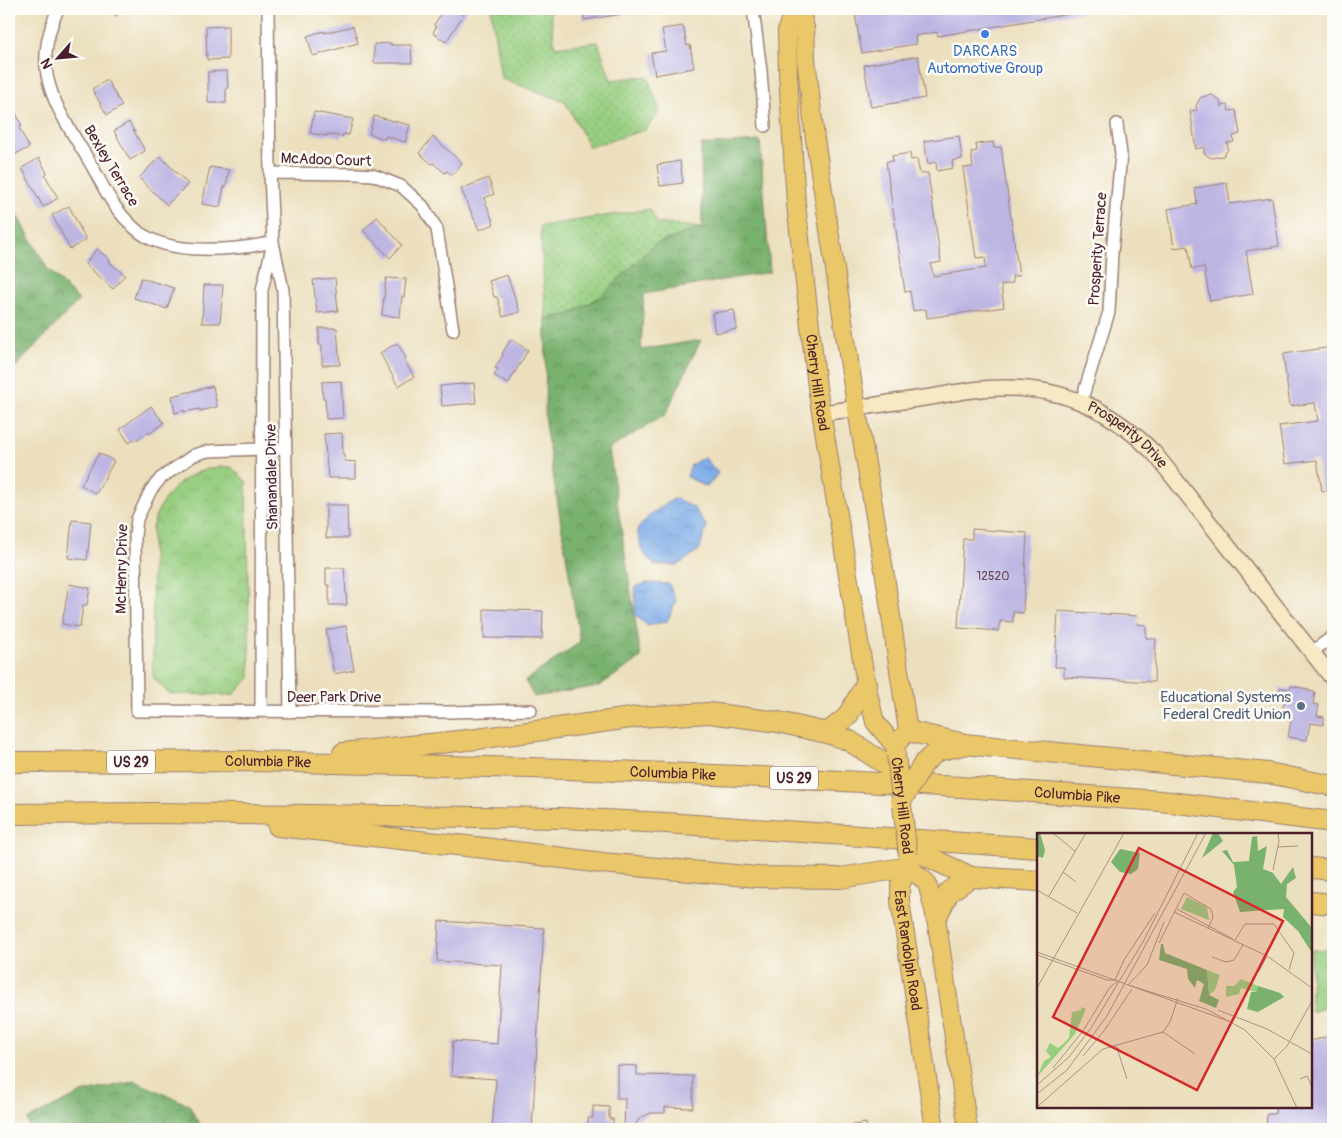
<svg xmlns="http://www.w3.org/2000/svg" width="1342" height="1138" viewBox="0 0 1342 1138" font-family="Pangolin,sans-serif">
<defs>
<pattern id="grass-dots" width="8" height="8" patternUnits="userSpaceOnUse" patternTransform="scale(1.25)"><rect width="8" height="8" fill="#97ce80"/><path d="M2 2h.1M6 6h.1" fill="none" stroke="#84b06f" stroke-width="1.8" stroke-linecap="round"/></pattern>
<pattern id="forest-crowns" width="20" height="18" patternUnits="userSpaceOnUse" patternTransform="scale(1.25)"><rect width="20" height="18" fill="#79b16e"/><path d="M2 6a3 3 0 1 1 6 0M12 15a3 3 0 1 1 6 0" fill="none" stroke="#658f5b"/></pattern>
<pattern id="park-crowns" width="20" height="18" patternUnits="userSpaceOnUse" patternTransform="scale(1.25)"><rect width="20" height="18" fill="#97ce80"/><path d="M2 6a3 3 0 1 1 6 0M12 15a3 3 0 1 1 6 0" fill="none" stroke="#84b06f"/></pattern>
<pattern id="water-ripples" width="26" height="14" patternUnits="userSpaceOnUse" patternTransform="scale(1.25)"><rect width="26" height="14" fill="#7eade8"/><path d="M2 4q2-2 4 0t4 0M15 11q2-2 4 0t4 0" fill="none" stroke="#698cbc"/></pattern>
</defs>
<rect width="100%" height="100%" fill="#fdfcf7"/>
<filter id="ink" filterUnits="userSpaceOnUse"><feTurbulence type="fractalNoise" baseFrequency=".02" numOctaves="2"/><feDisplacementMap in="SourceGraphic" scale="10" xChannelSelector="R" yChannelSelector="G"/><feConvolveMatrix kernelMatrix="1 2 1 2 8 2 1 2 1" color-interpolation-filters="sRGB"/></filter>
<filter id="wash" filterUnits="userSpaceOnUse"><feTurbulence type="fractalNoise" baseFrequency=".0096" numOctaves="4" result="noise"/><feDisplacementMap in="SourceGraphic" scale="20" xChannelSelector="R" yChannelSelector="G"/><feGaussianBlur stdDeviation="1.12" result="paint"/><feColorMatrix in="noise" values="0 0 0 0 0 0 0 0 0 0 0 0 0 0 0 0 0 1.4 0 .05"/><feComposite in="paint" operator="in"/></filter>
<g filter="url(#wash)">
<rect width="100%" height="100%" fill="#ebdfbd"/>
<!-- grass -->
<path fill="url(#grass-dots)" stroke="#707656" d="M491,9H550L555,47L598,42L611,80L647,76L660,111L645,130L589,147L565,101L501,79Z
M650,209L657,223L702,228L655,244L602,296L568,315L546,318L540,226Z
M1333,949V1005L1311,1012V950Z"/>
<!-- forest -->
<path fill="url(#forest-crowns)" stroke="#62684c" d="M760,141L770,272L644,294L641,350L701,340L665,415L609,449L641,658L599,686L534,697L525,681L580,642L545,424L546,318L568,315L602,296L655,244L702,228L701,145Z
M9,200L47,268L79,300L9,374Z
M135,1081L189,1105L202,1129H30L27,1120L82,1093Z"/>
<!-- park -->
<path fill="url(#park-crowns)" stroke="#707656" d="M219,467H231L246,481L250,678L233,695L169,694L153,677L152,528C160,495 185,471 219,467Z"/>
<!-- water -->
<path fill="url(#water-ripples)" stroke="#64668a" d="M704,457L718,473L707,487L687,477L691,465Z
M675,498L693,507L707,527L699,550L678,565H654L642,551L637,530L651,514Z
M647,583L669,584L676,602L667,621L648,626L635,615V587Z"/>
<g id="blocks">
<!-- building -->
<path fill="#bdb6e3" d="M105,9H121L117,16Z
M442,9H467L446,42L433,33L436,27L434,25L442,12L440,11Z
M582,9H635L636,12L584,20Z
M854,9H1093V10L938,36L937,32L915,36L916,44L862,53Z
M228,26V59L207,60L206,27Z
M353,26L358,43L313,56L307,36L324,31V33Z
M683,26L687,46L690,45L694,68L655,75L651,53L666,51L662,29Z
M391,43V45H411L412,63H374V44Z
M918,56L925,98L871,107L864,65Z
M227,71L228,88H226V103H208V72Z
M107,80L122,106L107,115L92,89Z
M1212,95L1220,101L1221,106L1228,105L1229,111L1236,110L1240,134L1233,136L1234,142L1227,143L1228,149L1223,156L1211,158L1204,153V147L1196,149L1190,111L1197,110L1196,105L1201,97Z
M14,109L22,126L19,127L29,148L13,155L9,147V112Z
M314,112L353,119L349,135L343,134L342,137L327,134V136L310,133Z
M374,116L410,125L405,142L386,136L385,139L369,134Z
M129,122L145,151L130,160L114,131Z
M959,136L962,159L952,161L953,168L937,171L936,162L928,164L924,141Z
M433,137L462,163L452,175L447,171L445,173L433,163L432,164L419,153Z
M993,142L994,148L1001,147L1019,276H1012L1013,283L1001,285L1004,307L927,318L926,309L913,311L910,291L905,292L886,162L893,161L892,156L910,153L911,160L917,159L920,174L928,173L941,262L931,264L933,276L986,268L985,257L976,258L963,168L973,167L971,152L977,151L976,144Z
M160,156L188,184L167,205L139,178Z
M39,158L47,173L45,175L58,198L43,207L22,168Z
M680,161L683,183L660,186L657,165Z
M210,167L229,170L226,187H224L220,207L202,204Z
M488,178L494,194L484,198L494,224L479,230L461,189Z
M1227,183L1230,204L1272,198L1279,246L1246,251L1253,294L1210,301L1204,267L1192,269L1188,246L1174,248L1168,209L1197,204L1195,188Z
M69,206L86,240L70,249L52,215Z
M377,217L402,245L390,258L363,230Z
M97,249L110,260L109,262L125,275L113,289L85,264Z
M507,275L520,312L503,317L497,297H494L489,281Z
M141,278L174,288L167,309L134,298Z
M335,278L338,311L317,313L313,280Z
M386,278L406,279L404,297L402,296L400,317L382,315Z
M204,285H223L220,323H202Z
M734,310L737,329L715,333L712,313Z
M319,328H337L340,365H322V345H319Z
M511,339L528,350L508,384L494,375L498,369L495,368L503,355L502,354Z
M397,343L406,358L404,359L414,377L398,386L380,353Z
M1333,347V489L1322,491L1317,460L1285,464L1279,426L1318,421L1315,403L1290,406L1283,354Z
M341,381L343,418L326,419L325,398H323L322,382Z
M474,383L476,403L442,406L440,386Z
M213,386L217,407L200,411V409L184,412V410L175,413L172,396Z
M151,406L164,423L149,434L148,432L135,441L134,439L129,443L120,429Z
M342,433L343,456H345V461L356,462V478H328L324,434Z
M99,453L114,461L96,494L81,485Z
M326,505H347L348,538H326Z
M72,520L91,522L87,560L68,558Z
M972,529L1027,533L1023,613L1013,612V622L1000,621L999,631L958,628L963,539H972Z
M326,568H344L347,605H329V585H326Z
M69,584L90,588L87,605H83L80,627L62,624Z
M484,609L543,611L542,639L484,638Z
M1058,611L1138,616L1137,624L1146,625V638L1156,639L1154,682L1064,677V667H1055Z
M346,626L354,670L334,674L326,630Z
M1291,686L1308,689V691L1315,692L1313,704L1319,705L1317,716L1324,717L1323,725L1310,723L1307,740L1288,737L1291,720H1286L1288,709L1283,708L1285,697L1279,696L1280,688L1290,689Z
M439,921L544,928L532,1129H492L496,1079L451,1076L453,1041L497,1044L502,965L437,961Z
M1333,1035V1129H1266L1267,1114H1275L1276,1107H1311V1041Z
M617,1065L637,1066V1075L693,1076V1108L665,1107V1113H651L640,1118L632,1129H624L625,1098H617Z
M593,1106L609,1107V1119H613V1129H581V1125H588V1118H593Z
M866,1123L867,1129H832V1128Z"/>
</g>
</g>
<g filter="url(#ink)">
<use href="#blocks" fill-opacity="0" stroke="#9a7f74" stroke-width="1"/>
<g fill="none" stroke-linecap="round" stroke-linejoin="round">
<!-- street casing -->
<g stroke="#9a7f74" stroke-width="14">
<path id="street" d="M58,9C49,30 43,51 47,75C53,108 76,138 92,166C100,180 107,196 117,209C125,219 135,231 147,237C178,255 239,250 273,242
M268,9L270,173L273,242L283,290L290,712
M753,9L761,71L765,126
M270,173L357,174L373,175L401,186L423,206L437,229L453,330
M1081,402L1109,312L1112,253L1121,154L1117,124
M286,448L208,451L194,455L161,478L151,490L137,519L135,536L137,711L450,712L531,710
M1312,652L1333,636
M261,711L262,290L272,247"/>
</g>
<!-- secondary casing -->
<g stroke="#9a7f74" stroke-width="18">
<g id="secondary">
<path id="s1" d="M822,413C858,408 894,402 931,397C953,393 976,388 999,388C1062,386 1111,409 1155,454L1333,679"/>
</g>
</g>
<!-- primary casing -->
<g stroke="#9a7f74" stroke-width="20">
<g id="primary">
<path id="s2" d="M793,9L787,30L788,73L796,204L817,387L866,684L875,722L895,746L896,755"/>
<path d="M799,9L805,27L806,58L815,139L853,386L885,576L908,731L899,741"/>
<path d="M909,867L927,883L936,918L968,1129"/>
<path id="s3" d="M909,867L900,885V901L935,1129"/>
</g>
</g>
<!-- highway casing -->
<g stroke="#9a7f74" stroke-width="22">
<g id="highway">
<path d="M908,731L964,744L1268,773L1333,786"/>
<path d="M827,733L847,717L866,684"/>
<path d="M343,753L477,739L638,717L709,713L778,722L827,733L848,740L898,772"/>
<path id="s4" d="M9,762L254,761L566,769L740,776L961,787L1161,801L1333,822"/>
<path d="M924,763L937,751L962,745"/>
<path d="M9,814L154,813L561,818L666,823L1038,848"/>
<path d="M278,826L485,848L602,863L757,877L840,878L909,867"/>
<path d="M907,847L971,877L1038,881"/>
<path d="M1311,868L1333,870"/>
<path d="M1311,902L1333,904"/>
<path d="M936,918L949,892L971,877"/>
</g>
</g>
<!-- street -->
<use href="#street" stroke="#fff" stroke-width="11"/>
<!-- secondary -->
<use href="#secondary" stroke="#f7e9c3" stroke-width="15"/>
<!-- primary -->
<use href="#primary" stroke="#eac769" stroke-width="18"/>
<!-- highway -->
<use href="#highway" stroke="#eac769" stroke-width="20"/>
<!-- primary-bridge casing -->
<g stroke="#9a7f74" stroke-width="20" stroke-linecap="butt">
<g id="primary-bridge">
<path id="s5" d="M896,755L908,855"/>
</g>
</g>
<!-- highway-bridge casing -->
<g stroke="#9a7f74" stroke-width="22" stroke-linecap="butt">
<path id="highway-bridge" d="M901,801L924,763"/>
</g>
<!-- primary-bridge -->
<use href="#primary-bridge" stroke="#eac769" stroke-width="18"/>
<!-- highway-bridge -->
<use href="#highway-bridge" stroke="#eac769" stroke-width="20"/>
</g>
</g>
<!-- markers -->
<circle fill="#3f7fe0" stroke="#fdfcf7" stroke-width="2" cx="985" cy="34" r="5"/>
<circle fill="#5c6f8a" stroke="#fdfcf7" stroke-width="2" cx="1301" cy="706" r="5"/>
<g text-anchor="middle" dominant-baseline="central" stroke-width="5" stroke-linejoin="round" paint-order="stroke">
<!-- number labels -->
<g font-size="12" fill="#674559">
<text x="993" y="576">12520</text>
</g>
<!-- shield labels -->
<g fill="#fdfcf7" stroke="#806168" stroke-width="1">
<rect x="107" y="750.5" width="48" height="23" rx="4"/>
<rect x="770" y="766.5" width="48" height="23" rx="4"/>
</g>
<g font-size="14" font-weight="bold" fill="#4a1f2b">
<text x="131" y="762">US 29</text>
<text x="794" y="778">US 29</text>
</g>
<!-- shop labels -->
<g font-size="15" fill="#366cbe" stroke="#fdfcf7">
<text x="985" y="51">DARCARS<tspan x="985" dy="17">Automotive Group</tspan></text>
</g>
<!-- street labels -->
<g font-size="15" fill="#4a1f2b" stroke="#fdfcf7">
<text transform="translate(326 160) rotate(2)">McAdoo Court</text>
<text transform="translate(111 166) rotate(59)">Bexley Terrace</text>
<text transform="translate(1098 249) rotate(-86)">Prosperity Terrace</text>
<text stroke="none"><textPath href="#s2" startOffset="376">Cherry Hill Road</textPath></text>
<text stroke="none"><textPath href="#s1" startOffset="320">Prosperity Drive</textPath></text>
<text transform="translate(272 477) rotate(-91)">Shanandale Drive</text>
<text transform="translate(122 569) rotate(-89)">McHenry Drive</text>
<text x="334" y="697">Deer Park Drive</text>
<text stroke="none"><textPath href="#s4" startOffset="259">Columbia Pike</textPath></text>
<text stroke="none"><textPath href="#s4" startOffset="664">Columbia Pike</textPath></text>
<text stroke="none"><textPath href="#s4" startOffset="1069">Columbia Pike</textPath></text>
<text stroke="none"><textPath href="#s5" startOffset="51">Cherry Hill Road</textPath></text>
<text stroke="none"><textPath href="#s3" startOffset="86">East Randolph Road</textPath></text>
</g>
<!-- service labels -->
<g font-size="15" fill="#4e5e75" stroke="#fdfcf7" text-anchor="end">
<text x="1291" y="697">Educational Systems<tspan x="1291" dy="17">Federal Credit Union</tspan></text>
</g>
</g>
<!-- overview -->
<g transform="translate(1037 833)">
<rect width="275" height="275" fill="#ebdfbd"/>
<path d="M170,137L183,142L178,157L172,162ZM204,146L221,153L219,159L204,155L202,161L189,164V153H197ZM44,174L49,176L38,201L0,244L7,228L14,224L9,218L13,210L21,215L27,210L32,205L35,179L44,177Z" fill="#97ce80"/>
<path d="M0,0H3L8,17L6,25L0,23ZM176,0H181L186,8L165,25ZM220,3L221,18L230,13L226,36L236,40L244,51L256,34L259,45L250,51L249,64L275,95V120L261,98L246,84L247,76L203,79L196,59L200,54L197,32L185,18L190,17L196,29L212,28L215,4ZM83,16L103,20L101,36L94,41L83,39L74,29ZM124,111H126L128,120L170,137L172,162L182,167L179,175L162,168L167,151L160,147L158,155L151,146L150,136L122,127ZM221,153L243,160L247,164L221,179L210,176L214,159H219Z" fill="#79b16e"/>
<path d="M150,64L170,74L172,87L144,76Z" fill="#97ce80"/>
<path fill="none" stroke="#ab9283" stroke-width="1" d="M17,1L38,18M241,14L261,13M236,37L242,8L241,0M26,39L39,49M0,57L40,80M12,63L49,0M140,76L196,106M137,79L230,123L275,155M198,107L208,91H237L257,120L252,137M122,110L147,60L174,76L176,84L171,96M0,119L194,189M0,122L70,147H78M175,124L189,129L197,127L206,112M222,138L230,123M78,147L87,127L118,80M91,152L110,132L127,89M94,153L169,176L208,197L237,226L260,275M0,155L87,0M181,177L230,196L275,221M126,199L158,221M79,212L90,246M46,223L67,198L95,156M237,226L250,213L275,168M16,235L46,198L73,154L81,148M263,246L270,243L275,254M0,252L32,224L54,195L107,107L161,0M0,261L30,237L70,183L169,0M0,274L66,216L126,199L133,189L141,165"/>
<path fill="#d62828" fill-opacity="0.15" stroke="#d62828" stroke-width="2.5" d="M102,15L246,88L160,257L16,184Z"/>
<rect width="275" height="275" fill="none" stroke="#4a1f2b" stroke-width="2.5"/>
</g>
<!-- margin -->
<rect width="1342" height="1138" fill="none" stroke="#fdfcf7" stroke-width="30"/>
<!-- north arrow -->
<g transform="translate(58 58) rotate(243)" stroke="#fdfcf7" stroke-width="4" paint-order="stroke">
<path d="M0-4L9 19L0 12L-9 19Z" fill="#4a1f2b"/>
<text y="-8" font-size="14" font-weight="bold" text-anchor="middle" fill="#4a1f2b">N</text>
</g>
</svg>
